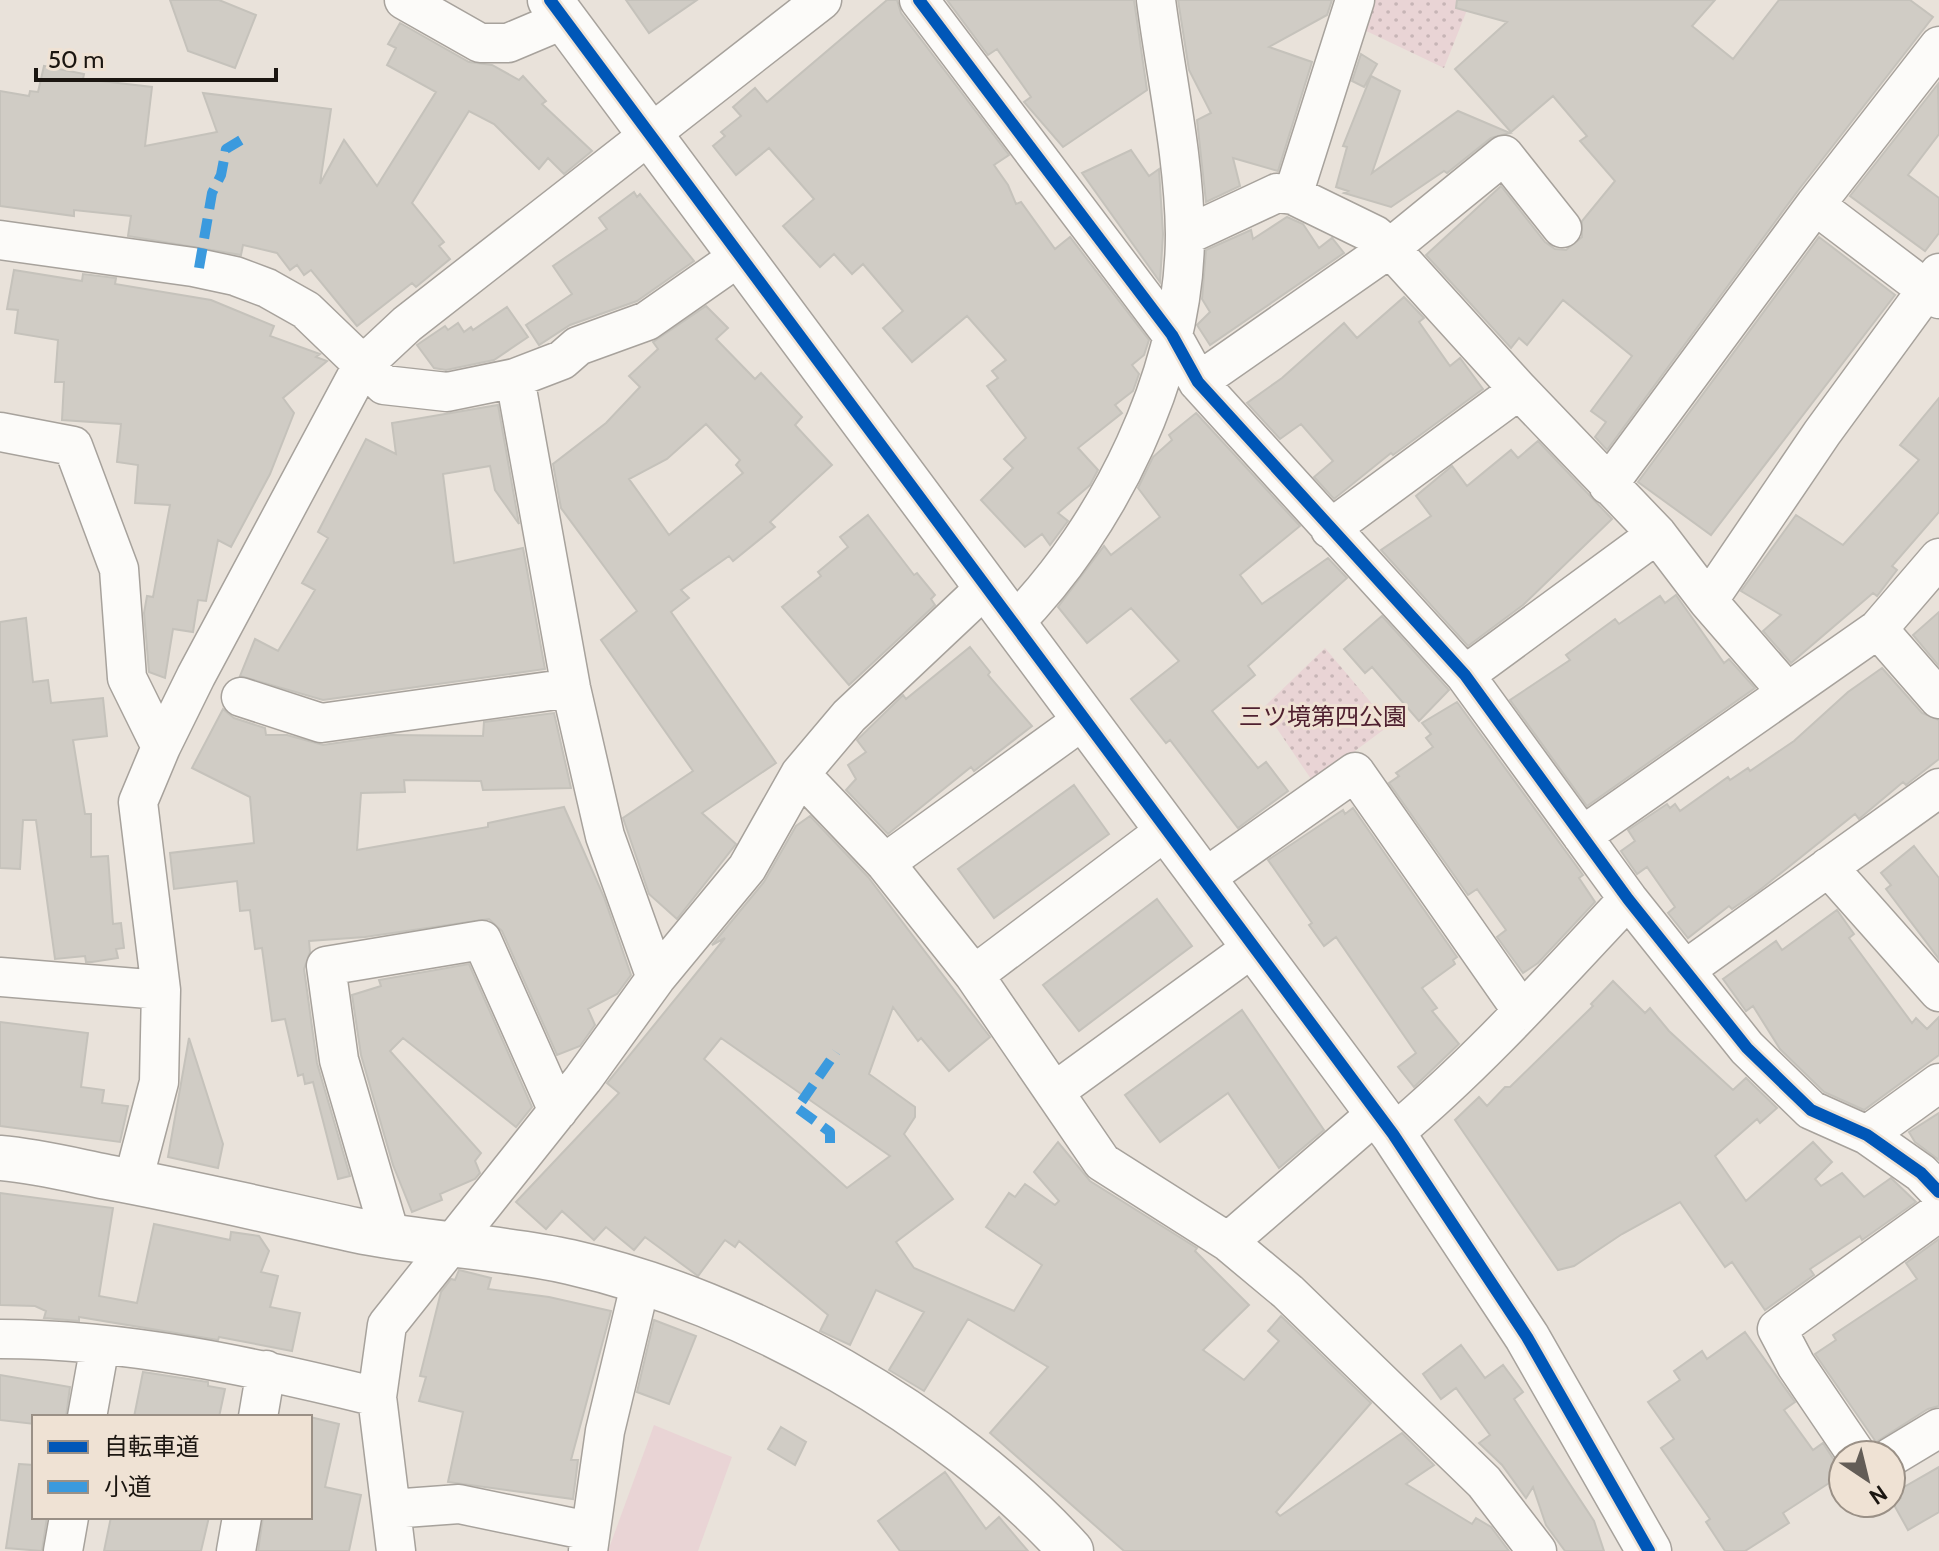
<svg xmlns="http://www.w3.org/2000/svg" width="1939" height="1551" viewBox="0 0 1939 1551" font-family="Cabin,'Noto Sans JP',sans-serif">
<defs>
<pattern id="park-dots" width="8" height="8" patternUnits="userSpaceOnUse" patternTransform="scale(2)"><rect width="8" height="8" fill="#e9d4d5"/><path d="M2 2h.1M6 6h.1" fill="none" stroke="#c7b5b6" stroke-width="1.8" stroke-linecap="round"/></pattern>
</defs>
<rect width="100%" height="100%" fill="#e9e2da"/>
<!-- park -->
<path fill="url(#park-dots)" d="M1369,0H1471L1444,68L1360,28Z
M1325,648L1390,725L1313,782L1263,708Z"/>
<!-- garden -->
<path fill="#e9d4d5" d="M654,1425L732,1457L698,1551H608Z"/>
<!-- building -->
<path fill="#d0ccc5" stroke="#c5c2bb" stroke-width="2" fill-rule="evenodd" d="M170,0H219L256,15L235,68L188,51Z
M626,0H697L649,33Z
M887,0H897L901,13L1009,155L994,165L1008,185L1016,204L1021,202L1055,249L1070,237L1149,340L1144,355L1132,365L1139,374L1133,391L1115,405L1122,413L1078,448L1098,470L1090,485L1058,513L1068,521L1050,545L1042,534L1025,547L981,500L1013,468L1004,459L1026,438L987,386L998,378L992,371L1006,360L967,316L912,362L883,328L903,311L863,264L852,274L834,254L820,267L783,226L814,199L769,148L736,175L713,146L725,136L721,132L741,116L733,107L755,88L767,102Z
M947,0H1134L1147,90L1063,147L1024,102L1031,97L997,49L988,55Z
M1178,0H1332L1327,15L1269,47L1312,62L1278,171L1233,158L1240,186L1206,202L1197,120L1211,113L1189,70Z
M1457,0H1715L1692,26L1733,59L1779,0H1910L1933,17L1797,192L1607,450L1595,437L1606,422L1591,411L1632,356L1563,300L1527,345L1519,338L1511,348L1426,255L1501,186L1545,242L1555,249L1566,250L1582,237V221L1615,181L1580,141L1587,136L1553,96L1511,132L1455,69L1507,22L1456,8Z
M400,23L469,62L492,65L519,80L523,76L546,101L542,104L592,151L564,174L548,158L539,169L494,124L469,111L412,203L444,242L439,246L450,259L416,287L412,283L357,326L311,270L304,275L297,265L290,270L277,253L243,245L241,255L128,236L131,216L74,210V216L0,206V91L29,96L30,91L38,92L44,66L84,74L83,79L152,87L145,146L217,132L203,93L331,109L320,184L344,140L377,186L436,92L387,65L396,48L388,44Z
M1361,54L1377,64L1364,87L1352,81Z
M1371,76L1400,91L1372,173L1458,111L1510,133L1491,138L1447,173L1444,171L1391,207L1344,193L1348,191L1336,187L1347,147L1343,146Z
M1938,84L1939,134L1908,175L1939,198V233L1925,251L1850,196Z
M1131,150L1149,176L1159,169L1163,234L1160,282L1082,173Z
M634,192L637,197L640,194L694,261L637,301L570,325L539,345L526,325L572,294L553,266L607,229L599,218Z
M1287,217L1303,224L1319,248L1332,238L1344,253L1210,345L1197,325L1210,312L1202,299L1206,250L1251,230L1253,239Z
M1819,237L1895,295L1711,535L1638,482Z
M14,270L82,281L83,274L116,278L115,284L211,300L274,326L270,336L320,354L316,357L327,361L283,398L294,413L270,474L231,547L218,540L206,601L198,600L193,632L173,629L165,678L149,672L144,613L147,596L153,597L170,505L135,503L138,465L117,462L121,424L62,420L64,382H55L58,340L15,333L18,310L7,309Z
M1404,297L1424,318L1419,322L1450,366L1460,358L1483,389L1393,455L1391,453L1334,499L1314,477L1333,461L1301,424L1280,439L1247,403L1282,378L1344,323L1357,338Z
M706,306L728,328L716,339L755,379L761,373L802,417L795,425L832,465L770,522L775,527L733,561L729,556L681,590L689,598L671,612L776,763L702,813L736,844L677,919L649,894L623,818L693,771L601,640L637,611L561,508L553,464L606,423L640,387L629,376L658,349L653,342ZM706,424L740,460L736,465L743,473L669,535L629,479L667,459Z
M507,307L528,337L494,360L446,370L434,368L417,345L445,326L448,330L458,323L464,332L471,327L473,330Z
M1939,398V512L1892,566L1897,570L1877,596L1873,593L1791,663L1763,631L1781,615L1741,591L1796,515L1843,545L1919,460L1900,445Z
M498,405L519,524L495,490L490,466L443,474L454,563L523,548L545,669L323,700L240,676L255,639L278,651L315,590L302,583L328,538L318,532L366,439L396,454L392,423Z
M1196,413L1300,526L1240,575L1262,604L1328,558L1347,578L1248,666L1255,675L1212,711L1258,768L1266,762L1288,791L1238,828L1170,740L1166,743L1131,699L1179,661L1131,608L1087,643L1058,607L1104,546L1111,555L1160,517L1138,488L1153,457L1172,440L1169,435Z
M1538,441L1612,519L1523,605L1468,646L1381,550L1431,516L1416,496L1452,466L1467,486L1511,450L1518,458Z
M868,515L914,575L917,573L935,595L931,599L935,605L849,685L782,607L821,576L818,572L848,547L840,537Z
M1676,595L1724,663L1729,659L1755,688L1587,806L1510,700L1570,660L1566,655L1615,619L1619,624L1660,596L1665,603Z
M1939,612V666L1913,635Z
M1382,616L1449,690L1419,721L1372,667L1365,673L1344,649Z
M26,618L33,682L48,680L51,703L103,698L107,736L73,740L85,814H91V857L108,856L113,924L121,923L124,948L116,949L118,958L92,962H86L85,956L55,959L36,820H23L20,869L0,868V622Z
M970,647L990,672L988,675L1032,726L974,771L971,767L888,834L846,790L856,779L848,765L866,752L857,740L903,695L906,699Z
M1882,668L1922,713L1939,720V759L1906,785L1903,782L1859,819L1855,814L1761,889L1732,909L1729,906L1688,938L1668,913L1675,907L1647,867L1637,874L1621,851L1635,841L1628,830L1667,804L1670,808L1675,804L1680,811L1728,777L1730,780L1748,768L1750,771L1794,741L1848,692Z
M1457,702L1583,875L1579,878L1595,902L1538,963L1523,973L1497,937L1506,930L1477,889L1468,895L1389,783L1399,776L1396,773L1433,747L1426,738L1431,734L1422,723Z
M223,709L234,718L265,728L266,735H287L323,745L391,735L483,736L484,722L554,713L571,788L483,790L481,781L404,780L405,792L361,793L357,850L488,827V823L564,807L604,897L631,975L617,994L588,1009L595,1025L580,1046L557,1055L502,931L489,919L365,937L309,941L310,952L304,969L317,1063L350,1176L338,1179L313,1082L305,1084L303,1074L298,1076L285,1019L272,1021L262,948L255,949L250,910L240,911L237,881L174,889L170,853L254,843L250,797L192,768Z
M1074,785L1109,834L994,918L958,869Z
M1353,808L1457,957L1453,960L1455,964L1422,988L1437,1008L1432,1011L1459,1044L1414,1087L1398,1067L1416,1053L1336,937L1324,946L1309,925L1312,923L1268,860L1343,810L1345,814Z
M810,816L868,877L990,1037L949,1071L921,1038L918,1041L893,1007L869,1074L915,1107V1117L904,1134L953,1199L896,1242L914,1268L1014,1311L1042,1265L986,1227L1009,1193L1015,1197L1025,1184L1055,1205L1059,1201L1034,1172L1058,1142L1090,1181L1197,1248L1195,1251L1249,1305L1203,1350L1244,1380L1279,1341L1268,1331L1281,1316L1371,1403L1276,1512L1280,1516L1402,1433L1434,1465L1406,1484L1472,1524L1476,1518L1491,1527L1509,1551H1124L990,1433L1048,1367L968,1319L924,1391L889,1370L924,1312L876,1290L850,1345L820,1331L828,1315L739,1241L735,1247L725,1240L698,1276L645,1237L634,1250L606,1227L594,1240L562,1211L546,1229L516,1202L619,1093L607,1083L725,938L712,945L764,882L796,826ZM721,1038L890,1156L847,1188L704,1059Z
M1914,846L1939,878V959L1886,889L1891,885L1881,873Z
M1157,899L1192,946L1079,1031L1043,985Z
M1837,910L1854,934L1849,938L1912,1023L1916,1018L1927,1029L1939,1017V1055L1864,1110L1824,1092L1780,1049L1753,1006L1746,1011L1723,979L1776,941L1782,950Z
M469,964L532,1107L516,1127L403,1038L390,1051L481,1153L475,1161L480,1173L475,1179L440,1194L442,1200L412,1212L393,1165L361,1055L352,995L381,986L379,980Z
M1613,981L1645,1013L1650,1008L1669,1031L1733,1090L1746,1078L1777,1108L1760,1123L1757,1119L1715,1156L1746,1201L1813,1142L1832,1162L1815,1179L1821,1186L1842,1173L1864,1197L1891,1178L1916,1202L1862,1240L1860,1236L1810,1269L1814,1275L1765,1310L1732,1262L1725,1267L1680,1202L1622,1234L1574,1266L1558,1270L1455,1120L1479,1097L1487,1106L1505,1087H1510L1593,1006L1591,1004Z
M1242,1010L1324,1130L1279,1168L1228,1093L1160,1142L1125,1095Z
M0,1022L88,1033L81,1087L104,1090L102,1103L128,1106L120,1142L0,1126Z
M189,1038L223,1144L218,1168L168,1157Z
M1939,1113V1160L1915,1142L1909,1132Z
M0,1193L113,1208L99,1296L137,1303L154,1224L230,1240L231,1232L259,1236L269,1251L261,1272L278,1276L270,1307L300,1313L292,1351L219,1337L218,1340L79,1317V1321L44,1318L46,1311L35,1306L0,1305Z
M1939,1239V1406L1928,1409L1876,1442L1815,1354L1836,1340L1833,1335L1917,1279L1906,1263Z
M459,1270L491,1278L488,1289L549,1297L611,1311L571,1460H578L573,1499L448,1482L463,1412L419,1401L426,1377L420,1376L441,1292L451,1279L455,1280Z
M654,1320L696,1336L669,1404L637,1392Z
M1745,1332L1795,1402L1784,1410L1813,1450L1823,1443L1843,1474L1783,1513L1789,1523L1745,1551H1725L1706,1522L1710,1519L1661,1448L1674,1439L1648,1402L1680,1380L1674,1371L1702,1351L1707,1359Z
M1461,1345L1485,1378L1503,1365L1523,1392L1514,1399L1594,1521L1604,1551H1565L1546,1525L1533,1487L1526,1498L1502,1465L1479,1443L1490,1435L1456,1388L1441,1399L1423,1374Z
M143,1372L208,1382V1386L225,1389L219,1417H134Z
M0,1375L70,1387L66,1417H34V1424L0,1420Z
M310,1417L339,1424L325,1487L361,1495L349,1551H258L263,1517H310Z
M781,1427L806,1442L795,1465L768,1449Z
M19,1464L34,1465V1517H47L42,1551L6,1548Z
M1939,1467V1512L1908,1530L1893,1503L1901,1498L1897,1491Z
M945,1472L986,1529L999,1517L1028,1551H900L878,1521Z
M111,1517H209L201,1551H104Z"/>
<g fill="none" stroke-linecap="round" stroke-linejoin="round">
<!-- minor casing -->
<g stroke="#a7a29c" stroke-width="41">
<path id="minor" d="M404,0L480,43H508L565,19
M919,0L1172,335L1198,382L1465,675L1628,899L1747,1048L1811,1110L1867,1135L1921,1173L1939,1192
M1293,195L1375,235L1390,248L1519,390L1657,534L1708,601L1787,692
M1815,205L1939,299
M1185,236L1277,193L1293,195L1355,0
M0,240L193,267L235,276L267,288L306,310L384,385L447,392L515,378L562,360L578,346L647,321L740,256
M515,378L571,688L605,836L656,978
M1198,382L1390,248L1504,155L1562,228
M0,432L73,446L119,569L127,678L161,747
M1608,485L1815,205L1939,46
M1330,529L1519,390
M1708,601L1822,433L1939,273
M1013,624C1109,527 1185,373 1185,234C1184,156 1166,77 1156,0
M1878,629L1939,699
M1465,675L1657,534
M241,697L321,723L571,688
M800,774L885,863L974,975L1102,1162L1228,1242L1288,1292L1484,1482L1537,1551
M1582,836L1878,629L1939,558
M885,863L1083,720
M1828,867L1939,992
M1202,880L1355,772L1522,1011
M1685,970L1939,788
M974,975L1165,831
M0,977L161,990
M1054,1092L1252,948
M1393,1134C1478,1063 1552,980 1628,899
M1867,1135L1939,1083
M133,1181L159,1082L161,990L138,802L161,747L196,676L362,366L407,324L822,0
M391,1238L339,1060L326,966L482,940L558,1111
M1228,1242L1377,1113
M0,1339C127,1339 255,1367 377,1397
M87,1417L100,1345
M258,1417L266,1370
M1857,1455L1796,1365L1777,1329L1939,1212
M1891,1457L1939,1428
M391,1509L459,1504L589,1531
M63,1551L69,1517
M236,1551L242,1517
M396,1551L377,1397L387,1325L583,1079L656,978L747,868L800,774L849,716L986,587
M588,1551L605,1431L641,1281"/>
</g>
<!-- tertiary casing -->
<g stroke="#a7a29c" stroke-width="47">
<path id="tertiary" d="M550,0L1393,1134L1527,1337L1649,1551
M0,1158C36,1161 72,1170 107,1177C190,1192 273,1212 355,1230C426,1245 499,1246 570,1262C747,1302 949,1416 1071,1551"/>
</g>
<!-- minor -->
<use href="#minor" stroke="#fcfbf9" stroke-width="38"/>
<!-- tertiary -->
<use href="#tertiary" stroke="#fcfbf9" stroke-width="44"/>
<!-- quiet -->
<path stroke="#3b9ade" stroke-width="10" stroke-dasharray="20 10" stroke-linecap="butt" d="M199,268L212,193L221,175L226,149L241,140
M830,1143V1132L797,1108L836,1052"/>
<!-- cycleway casing -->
<g stroke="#efe2d4" stroke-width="17">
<path id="cycleway" d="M550,0L1393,1134L1527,1337L1649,1551
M919,0L1172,335L1198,382L1465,675L1628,899L1747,1048L1811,1110L1867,1135L1921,1173L1939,1192"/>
</g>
<!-- cycleway -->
<use href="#cycleway" stroke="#0057b8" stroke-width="12"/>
</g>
<g text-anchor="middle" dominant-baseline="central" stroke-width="6" stroke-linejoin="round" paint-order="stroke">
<!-- park labels -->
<g font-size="24" fill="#4f202f" stroke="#efe2d4">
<text x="1323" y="716">三ツ境第四公園</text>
</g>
</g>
<!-- legend -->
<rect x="32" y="1415" width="280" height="104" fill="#efe2d4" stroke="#9a9086" stroke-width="2"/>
<rect x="48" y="1441" width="40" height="12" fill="#0057b8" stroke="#9a9086" stroke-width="2"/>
<text x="104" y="1455" font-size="24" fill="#1b1611">自転車道</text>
<rect x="48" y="1481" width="40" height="12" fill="#3b9ade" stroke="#9a9086" stroke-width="2"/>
<text x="104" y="1495" font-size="24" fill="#1b1611">小道</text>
<!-- north arrow -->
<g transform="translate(1867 1479) rotate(145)"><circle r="38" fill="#efe2d4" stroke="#9a9086" stroke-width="2"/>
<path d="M0-6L14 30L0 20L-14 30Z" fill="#635d57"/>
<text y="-12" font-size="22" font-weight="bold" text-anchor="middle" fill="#1b1611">N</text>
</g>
<!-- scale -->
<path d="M36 68v12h240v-12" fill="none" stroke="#1b1611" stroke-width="4"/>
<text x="48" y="68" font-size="24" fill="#1b1611" stroke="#efe2d4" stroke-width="6" paint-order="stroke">50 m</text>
</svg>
